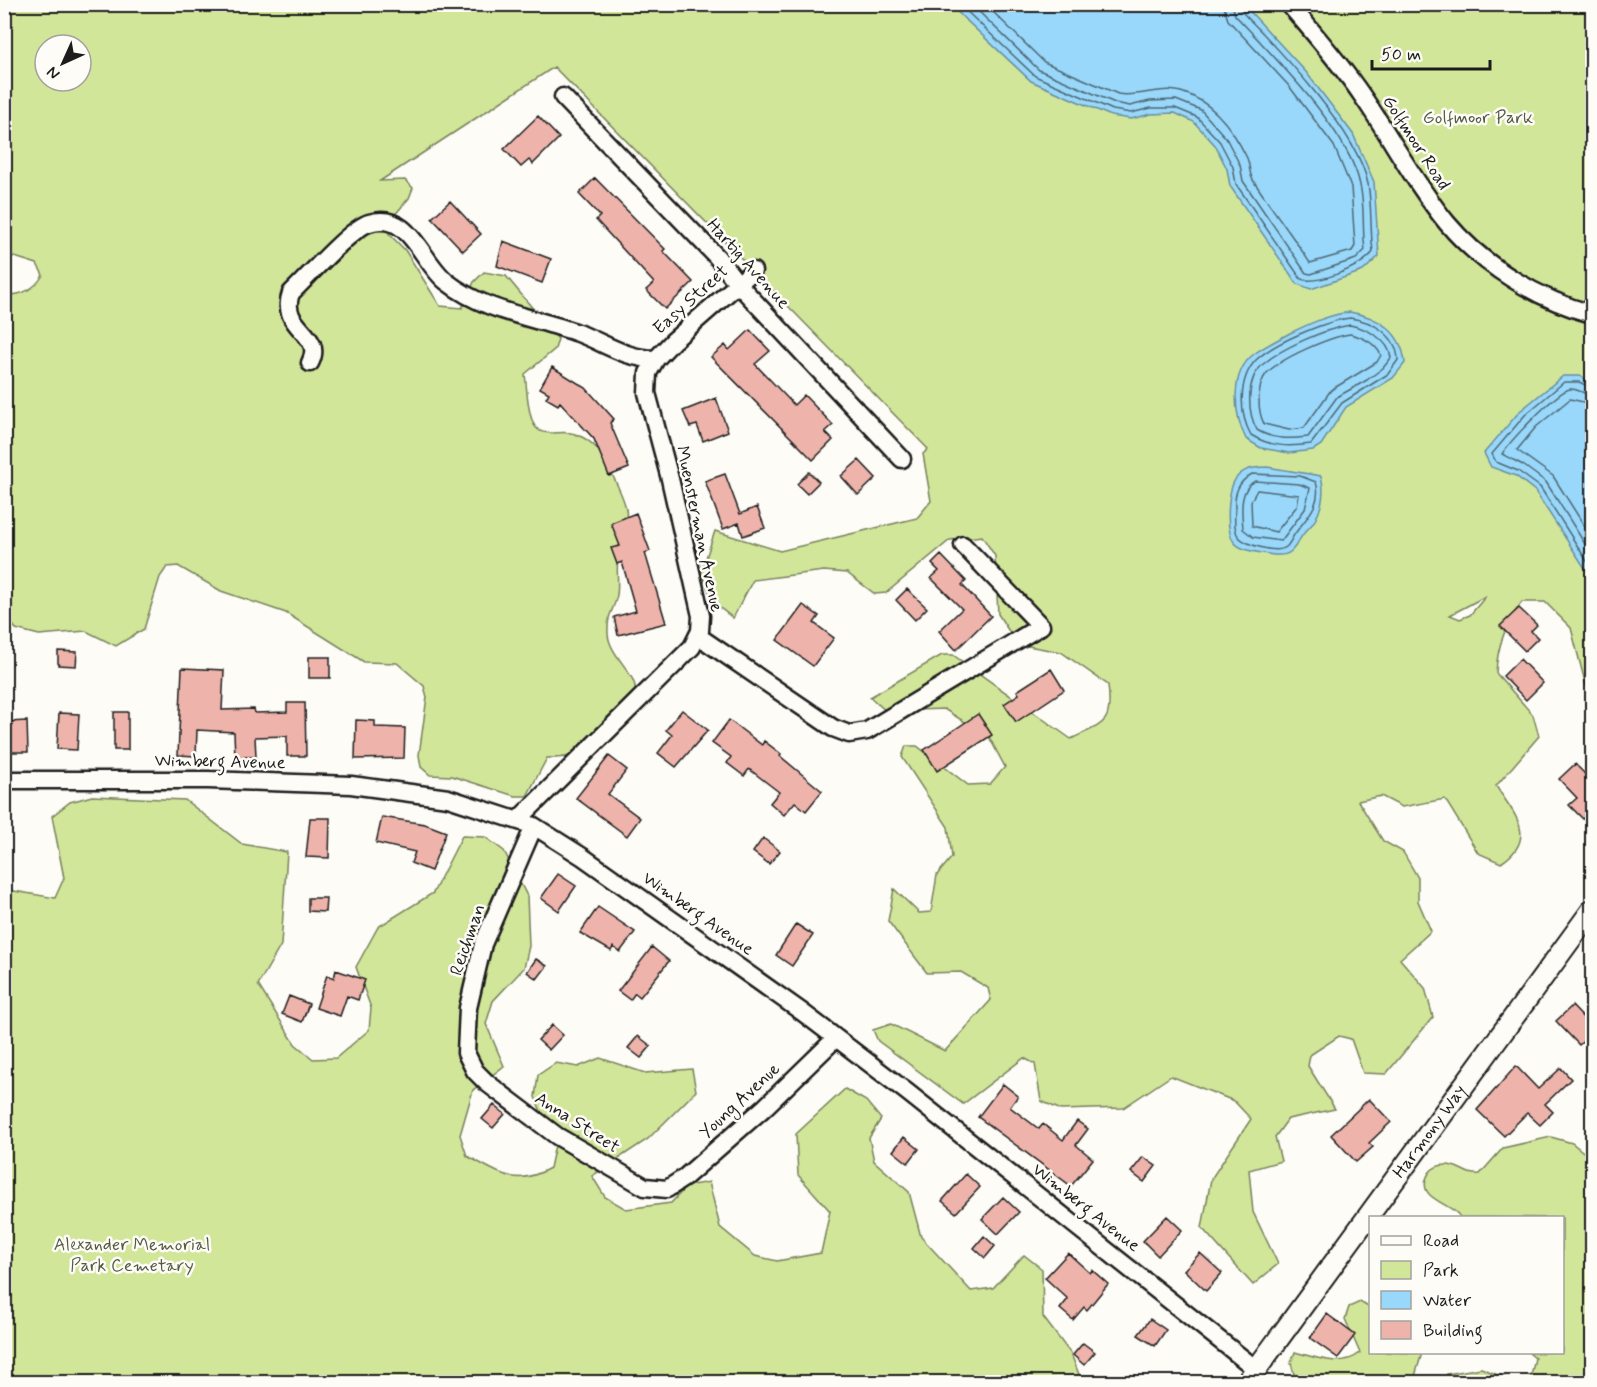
<svg xmlns="http://www.w3.org/2000/svg" width="1597" height="1387" viewBox="0 0 1597 1387" font-family="Mynerve,sans-serif">
<rect width="100%" height="100%" fill="#fdfcf7"/>
<filter id="ink" filterUnits="userSpaceOnUse"><feTurbulence type="fractalNoise" baseFrequency=".0167" numOctaves="2"/><feDisplacementMap in="SourceGraphic" scale="12" xChannelSelector="R" yChannelSelector="G"/><feConvolveMatrix kernelMatrix="1 2 1 2 8 2 1 2 1" color-interpolation-filters="sRGB"/></filter>
<g filter="url(#ink)">
<!-- green -->
<path fill="#d2e69a" stroke="#77815b" stroke-width="1.5" fill-rule="evenodd" d="M4,5H1592V692L1586,686L1571,628L1545,602H1522C1506,623 1497,648 1496,673L1533,715L1539,736L1496,786C1514,814 1539,838 1501,863L1478,853L1445,799L1402,807L1381,796L1358,801L1383,841L1403,852L1418,878V901L1431,931L1400,959L1425,988L1433,1017L1386,1074L1363,1073L1351,1039L1339,1036L1310,1055L1308,1066L1335,1109L1288,1119L1275,1137L1281,1161L1249,1170L1253,1212L1278,1264L1253,1285L1202,1228L1211,1179L1251,1119L1234,1101L1171,1076L1123,1108L1061,1110L1041,1101L1035,1064L1024,1058L963,1104L878,1041L873,1030L891,1024L945,1051L991,1000L988,988L961,972L927,973L888,921L894,889L919,913L931,912L937,875L952,857L948,827L902,757L906,746H917L968,785L990,784L1005,767L989,737L944,709L886,711L870,697L942,655H953L1071,739C1104,723 1113,725 1108,685L1061,652L1017,644L998,614L995,556L982,536L950,540L886,593L875,594L847,573L824,571L753,580L733,618L715,604L701,573L715,531L780,551L917,518L931,501L923,454L928,449L554,67L380,181L405,180L413,188L409,198L388,223L389,234L405,250L440,306L462,308L474,282L484,272L506,276L558,339L555,349L525,374C527,389 527,406 532,420C539,442 560,428 575,434C595,441 602,454 611,472C634,519 627,511 618,558C616,570 619,583 617,595C614,612 607,611 608,634C609,655 640,677 635,694C632,707 584,752 570,756C563,758 554,758 547,758L527,796H515L452,776L430,775L421,767L419,755L427,697L424,686L397,663L364,662L286,613L221,591L178,566L167,567L160,577L144,629L116,646L86,631L39,635L16,629L9,620L4,598L5,295C21,296 35,289 43,275L37,264L5,254ZM45,45H81V81H45ZM1486,596L1470,615L1460,619L1450,615Z
M92,796L185,800L242,844L287,852L281,945L258,985L295,1044L313,1059L336,1058L369,1030L371,1008L356,967L378,927L433,893L462,836L485,837L504,851L527,896L529,946L524,968L493,1001L486,1024L504,1066L473,1090L460,1135L467,1156C500,1173 515,1188 550,1168L555,1145L535,1097L538,1075L556,1063L578,1067L600,1058L645,1073L692,1069L696,1091L648,1139L592,1176L605,1197L626,1209L671,1203L687,1186L709,1182L720,1227L755,1256L777,1261L821,1253L830,1211L798,1175L796,1134L845,1089L866,1101L881,1119L869,1138L874,1161L909,1192L921,1237L971,1291L993,1288L1024,1255L1042,1269L1043,1317L1071,1354L1082,1382H5L4,888L8,890L55,898L64,878L52,816L70,802Z
M1551,1137L1572,1143L1592,1159V1382H1526L1530,1381L1535,1358L1529,1353L1562,1352V1218L1460,1217C1452,1202 1413,1200 1429,1173C1432,1168 1439,1165 1445,1165C1459,1164 1465,1176 1480,1174L1503,1148Z
M1360,1302L1370,1308V1352L1422,1353L1415,1376L1408,1382H1296L1291,1363L1295,1352C1317,1358 1342,1368 1360,1353L1345,1319L1349,1307Z
M1481,1368L1515,1382H1444L1447,1374Z"/>
<!-- water -->
<path fill="#99d8fa" stroke="#678da1" stroke-width="1.5" d="M950,5H1244L1306,72L1353,134L1374,182L1379,256L1363,271L1311,289L1297,284L1230,186L1227,169L1215,145L1194,122L1175,113L1151,114L1131,119L1111,116L1031,81Z
M1350,312C1379,317 1402,332 1405,363L1393,378L1346,407L1321,445L1313,450L1289,453L1261,448L1246,439C1234,415 1229,373 1254,354C1265,346 1279,339 1290,333C1311,323 1328,315 1350,312Z
M1563,376H1581L1592,383V579L1535,491L1516,476L1491,467L1484,453L1520,411Z
M1267,467L1321,476C1326,494 1321,517 1307,530C1300,536 1297,547 1290,552C1284,557 1274,555 1268,554C1257,552 1241,551 1234,542C1225,530 1227,486 1238,476C1247,467 1256,468 1267,467Z"/>
<g fill="none" stroke-linecap="round" stroke-linejoin="round">
<!-- shore -->
<path stroke="#4e6775" stroke-width="1.5" d="M959,4L1035,76L1113,110L1131,113L1151,108H1175L1197,117L1220,142L1233,167L1236,184L1301,279C1317,285 1362,267 1373,252C1370,230 1372,206 1368,184C1358,132 1279,49 1241,11L1240,4
M971,4L1039,70L1115,103L1130,106L1150,101L1176,100L1201,110L1226,138L1240,165L1243,181L1306,273L1311,274L1356,259L1365,250C1362,229 1365,205 1360,185C1349,131 1273,56 1235,15L1232,4
M985,4L1044,62L1118,94C1138,98 1160,86 1181,92C1213,101 1233,129 1247,158C1250,165 1249,173 1253,180C1271,208 1292,235 1310,263L1352,251L1355,246L1351,187L1334,146L1289,86L1228,20L1223,4
M1350,318C1373,321 1397,335 1398,360L1388,374L1342,403L1311,444C1289,447 1270,447 1251,435C1239,414 1238,379 1256,360C1273,343 1326,321 1350,318Z
M1350,325C1366,328 1389,339 1391,358L1383,368L1367,380L1337,397L1308,437C1290,439 1273,440 1257,430C1247,412 1246,380 1262,365C1281,348 1325,329 1350,325Z
M1350,334C1363,337 1375,343 1381,355L1377,362L1331,390L1304,428L1289,430L1264,424C1257,410 1257,386 1266,374C1280,358 1330,337 1350,334Z
M1592,388L1579,382H1564L1525,415L1492,454L1496,462L1518,471L1540,487L1592,569
M1592,395C1584,395 1578,388 1570,389C1557,391 1510,441 1502,454L1523,465L1546,482L1592,555
M1592,404L1570,399L1536,427L1517,450L1553,476L1592,538
M1252,474L1300,476L1316,482C1323,504 1305,519 1294,535C1292,538 1289,545 1286,547C1277,554 1245,545 1238,536C1233,529 1235,517 1235,509C1234,493 1238,482 1252,474Z
M1255,481L1299,484L1310,488L1305,509L1281,541L1253,537L1243,529C1242,513 1238,490 1255,481Z
M1257,490L1299,495L1297,506L1276,532L1252,526L1251,501Z"/>
</g>
<!-- building -->
<path fill="#eeb4ab" stroke="#1c1c1c" stroke-width="1.5" d="M538,116L559,138L533,164L529,160L521,167L504,149Z
M595,178L665,249L663,251L693,282L665,309L646,290L654,283L596,220L600,216L579,194Z
M450,201L481,234L463,251L432,218Z
M503,241L551,259L542,283L497,266Z
M750,330L770,351L755,364L794,405L804,395L833,425L825,432L833,440L813,460L711,357L725,345L729,350Z
M552,367L586,388L614,419L610,423L629,468L609,476L594,439L560,402L558,405L546,398L549,393L540,388Z
M716,398L728,431L703,441L697,425L690,427L683,411Z
M859,460L876,478L858,495L841,476Z
M809,472L819,482L807,494L797,484Z
M725,474L740,514L757,507L765,528L743,536L739,523L723,529L705,481Z
M636,513L650,551L645,553L666,623L618,635L614,617L636,611L622,562L617,564L611,548L620,546L611,523Z
M941,555L966,581L962,585L991,616L956,650L939,631L962,609L931,578L939,571L932,564Z
M907,589L927,608L915,620L896,600Z
M803,605L819,616L814,623L834,638L813,666L777,640Z
M1519,608L1537,625L1531,631L1538,638L1525,651L1500,626Z
M58,651L77,652L76,666L58,665Z
M309,657H330V678H309Z
M1520,659L1543,683L1526,700L1503,676Z
M182,668L224,670L222,710L254,709L255,713L287,712V703H305L306,756H287V736L255,737L256,757H235L234,732L197,730L196,756L178,755Z
M1051,669L1064,690L1016,722L1004,704L1019,694L1017,691Z
M682,710L708,730L676,767L658,753L672,735L666,730Z
M114,712H128V750H114Z
M59,713L79,714L77,750L57,749Z
M978,714L992,735L937,771L924,750Z
M356,720L375,721V727L405,728L404,758L355,759Z
M729,720L762,745L764,741L781,754L780,756L822,791L806,811L795,802L784,815L770,803L779,792L749,769L744,776L727,763L731,757L712,743Z
M27,721L28,752H8L7,722Z
M609,756L627,770L608,794L640,818L627,836L576,798Z
M1575,764L1593,782V829L1569,805L1577,798L1559,779Z
M382,817L425,824L446,832L431,871L411,863L415,852L376,843Z
M310,818H330L329,858L306,857Z
M763,838L780,851L769,864L753,852Z
M558,874L576,886L559,911L541,898Z
M308,898H326L325,912L308,911Z
M598,907L635,932L620,952L613,947L611,951L580,933Z
M796,924L813,935L792,966L776,955Z
M652,947L669,961L640,997L635,993L630,1000L618,991Z
M536,959L547,966L537,979L527,972Z
M336,970L365,980L358,1000L347,996L340,1016L316,1008L327,975L334,978Z
M289,996L309,1004L302,1022L282,1014Z
M1572,1006L1593,1028V1033L1579,1045L1556,1021Z
M552,1025L563,1035L549,1050L538,1040Z
M638,1036L651,1046L641,1058L628,1048Z
M1516,1066L1538,1089L1561,1068L1571,1079L1545,1104L1553,1112L1540,1125L1527,1113L1504,1136L1477,1110Z
M1003,1084L1018,1096L1010,1107L1039,1129L1043,1124L1063,1140L1077,1121L1088,1129L1076,1145L1093,1159L1071,1186L978,1117Z
M1369,1099L1391,1122L1369,1143L1373,1147L1356,1162L1331,1135Z
M494,1105L505,1114L493,1128L482,1119Z
M904,1137L919,1149L908,1163L893,1151Z
M1143,1157L1156,1166L1144,1182L1131,1172Z
M966,1174L980,1187L956,1213L942,1201Z
M1003,1197L1019,1212L998,1234L982,1219Z
M1167,1216L1182,1230L1158,1256L1143,1241Z
M984,1236L995,1246L985,1258L974,1248Z
M1068,1253L1090,1273L1092,1270L1108,1284L1087,1310L1084,1307L1073,1320L1060,1309L1068,1299L1045,1278Z
M1200,1253L1222,1273L1206,1291L1184,1270Z
M1327,1314L1355,1335L1338,1358L1310,1338Z
M1150,1319L1166,1330L1155,1346L1138,1335Z
M1083,1343L1095,1352L1084,1365L1073,1355Z"/>
<g fill="none" stroke-linecap="round" stroke-linejoin="round">
<!-- minor casing -->
<g stroke="#1c1c1c" stroke-width="21">
<path id="minor" d="M1289,4C1315,35 1341,64 1363,97C1392,139 1415,184 1447,223C1483,266 1539,300 1592,314
M563,97L717,257L738,284L902,459
M310,363C326,333 278,329 291,293C308,277 350,229 369,223C410,210 421,262 447,282C485,312 534,317 578,333C605,343 626,359 656,359
M698,636L833,728L849,734L867,731L1041,626L963,545
M4,780H208L351,785L448,798L534,826L583,857L802,1012L907,1092L1256,1369
M519,819L692,647L700,631L701,616L670,479L647,393L648,373L656,359L673,341L753,271
M534,826L483,944L468,1008L466,1053L475,1071L487,1083L557,1136L645,1187L667,1189L684,1178L765,1107L836,1038"/>
</g>
<!-- tertiary casing -->
<g stroke="#1c1c1c" stroke-width="24">
<g id="tertiary">
<path id="s1" d="M1247,1382L1592,910"/>
</g>
</g>
<!-- minor -->
<use href="#minor" stroke="#fdfcf7" stroke-width="16"/>
<!-- tertiary -->
<use href="#tertiary" stroke="#fdfcf7" stroke-width="20"/>
</g>
</g>
<g text-anchor="middle" dominant-baseline="central" stroke-width="5" stroke-linejoin="round" paint-order="stroke">
<!-- park labels -->
<g font-size="18" fill="#535942" stroke="#fdfcf7">
<text x="1478" y="118">Golfmoor Park</text>
<text x="132" y="1245">Alexander Memorial<tspan x="132" dy="21">Park Cemetary</tspan></text>
</g>
<!-- street labels -->
<g font-size="18" fill="#1c1c1c" stroke="#fdfcf7">
<text transform="translate(1416 143) rotate(57)">Golfmoor Road</text>
<text transform="translate(748 264) rotate(48)">Hartig Avenue</text>
<text transform="translate(691 300) rotate(-42)">Easy Street</text>
<text transform="translate(699 529) rotate(78)">Muensterman Avenue</text>
<text transform="translate(220 762) rotate(1)">Wimberg Avenue</text>
<text transform="translate(698 914) rotate(35)">Wimberg Avenue</text>
<text transform="translate(468 940) rotate(-71)">Reichman</text>
<text transform="translate(740 1101) rotate(-43)">Young Avenue</text>
<text transform="translate(577 1123) rotate(33)">Anna Street</text>
<text stroke="none"><textPath href="#s1" startOffset="310">Harmony Way</textPath></text>
<text transform="translate(1086 1208) rotate(38)">Wimberg Avenue</text>
</g>
</g>
<!-- margin -->
<rect width="1597" height="1387" fill="none" stroke="#fdfcf7" stroke-width="24"/>
<rect x="12" y="12" width="1573" height="1363" fill="none" stroke="#1c1c1c" stroke-width="2" filter="url(#ink)"/>
<!-- legend -->
<rect x="1369" y="1216" width="195" height="138" fill="#fdfcf7" stroke="#a3a29f" stroke-width="1.5"/>
<rect x="1381" y="1236" width="30" height="9" fill="#fdfcf7" stroke="#a3a29f" stroke-width="1.5"/>
<text x="1423" y="1246" font-size="18" fill="#1c1c1c">Road</text>
<rect x="1381" y="1261" width="30" height="18" fill="#d2e69a" stroke="#a3a29f" stroke-width="1.5"/>
<text x="1423" y="1276" font-size="18" fill="#1c1c1c">Park</text>
<rect x="1381" y="1291" width="30" height="18" fill="#99d8fa" stroke="#a3a29f" stroke-width="1.5"/>
<text x="1423" y="1306" font-size="18" fill="#1c1c1c">Water</text>
<rect x="1381" y="1321" width="30" height="18" fill="#eeb4ab" stroke="#a3a29f" stroke-width="1.5"/>
<text x="1423" y="1336" font-size="18" fill="#1c1c1c">Building</text>
<!-- north arrow -->
<g transform="translate(63 63) rotate(225)"><circle r="28" fill="#fdfcf7" stroke="#a3a29f" stroke-width="1.5"/>
<path d="M0-4.5L10 22L0 15L-10 22Z" fill="#1c1c1c"/>
<text y="-9" font-size="16" font-weight="bold" text-anchor="middle" fill="#1c1c1c">N</text>
</g>
<!-- scale -->
<path d="M1372 60v9h118v-9" fill="none" stroke="#1c1c1c" stroke-width="3"/>
<text x="1381" y="60" font-size="18" fill="#1c1c1c" stroke="#fdfcf7" stroke-width="4.5" paint-order="stroke">50 m</text>
</svg>
